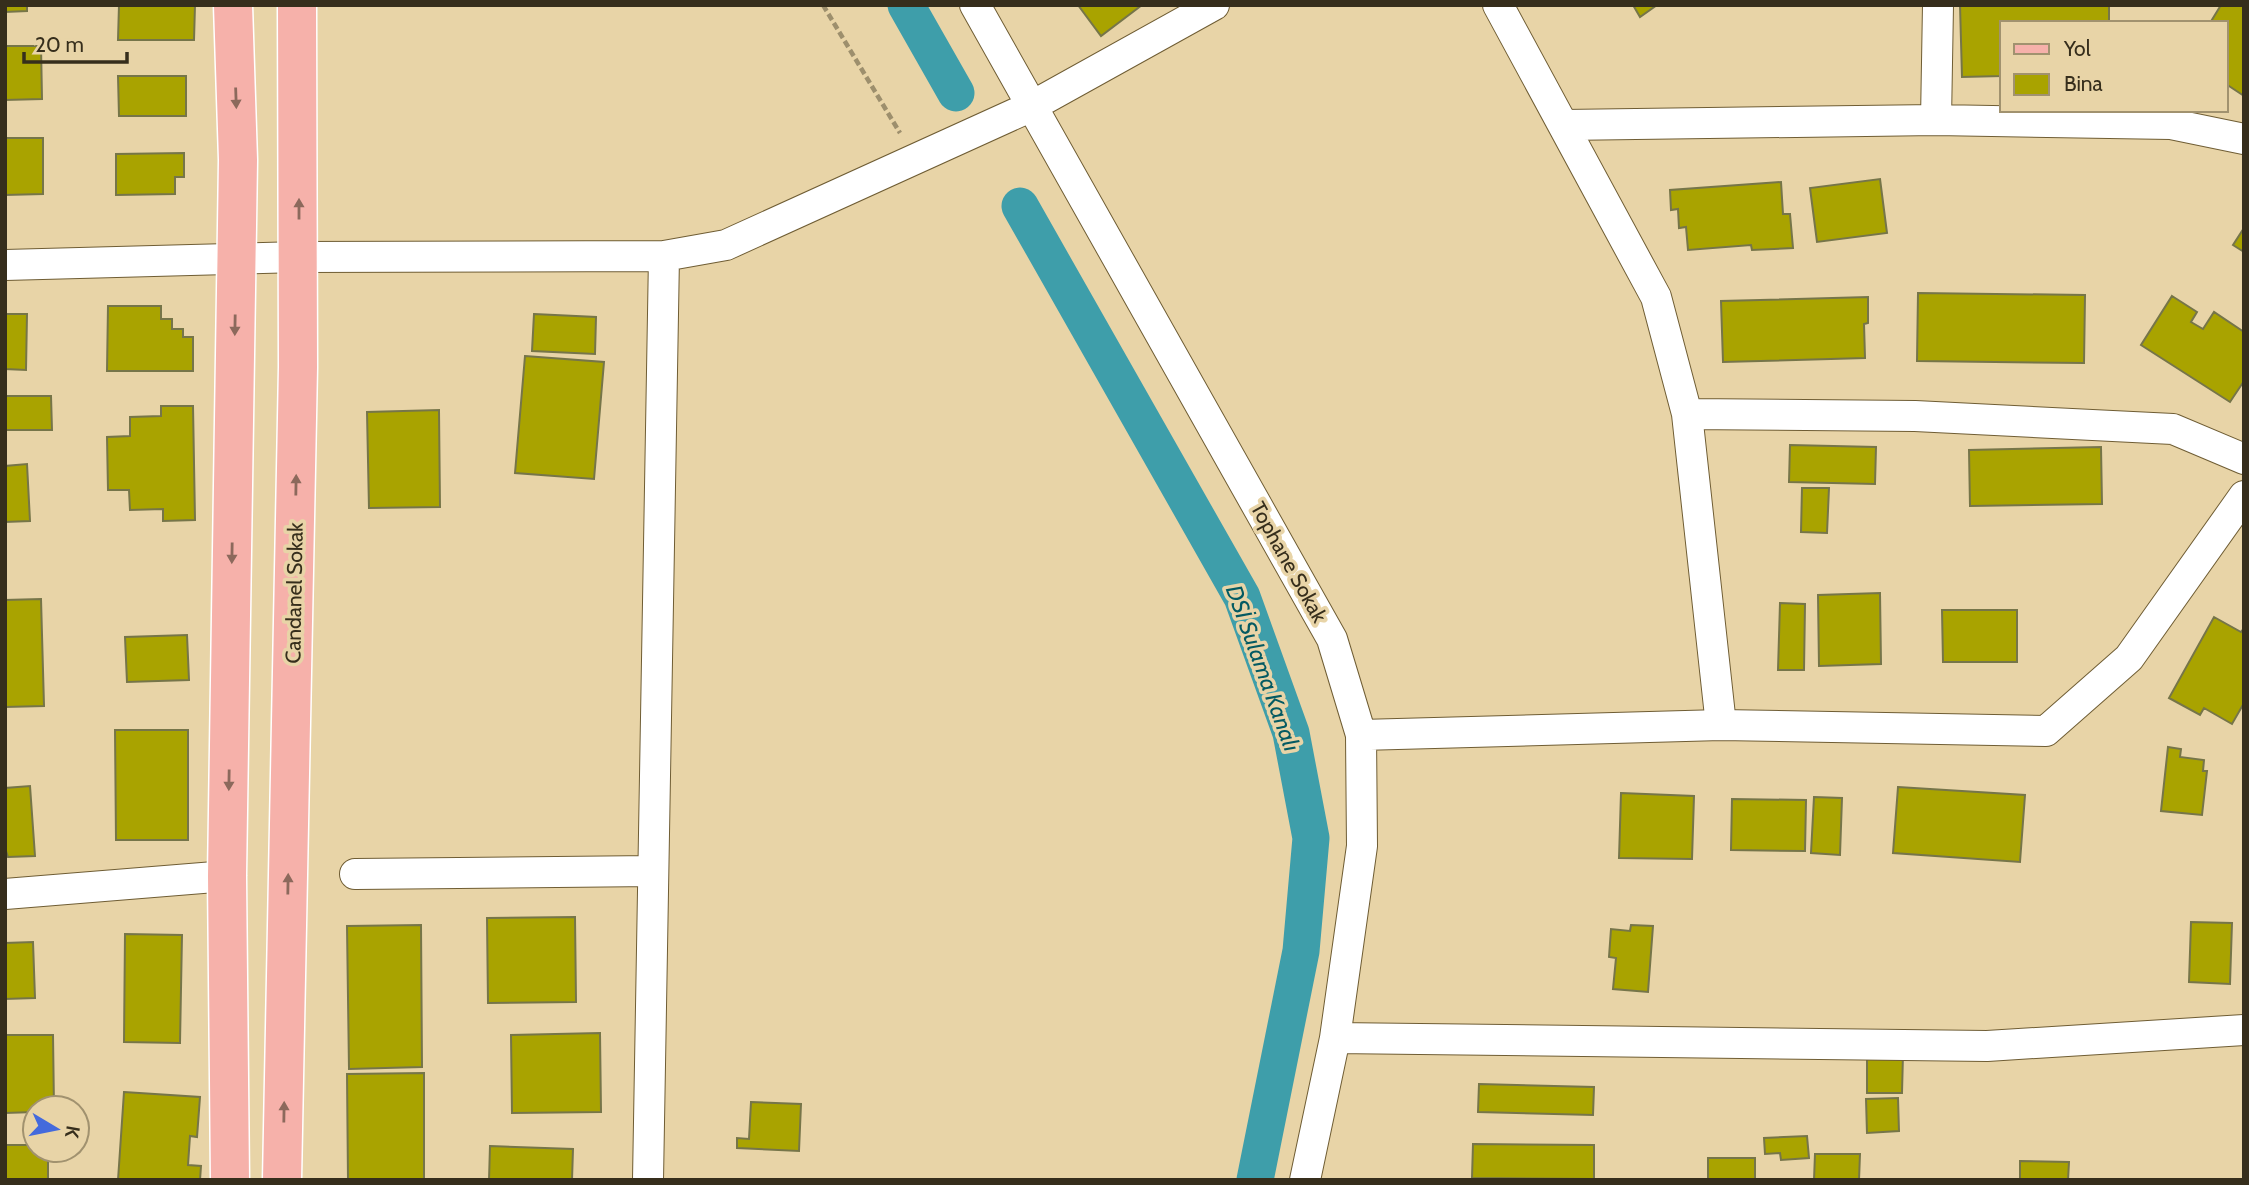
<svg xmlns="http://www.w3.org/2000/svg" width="2249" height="1185" viewBox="0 0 2249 1185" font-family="Cabin,sans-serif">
<rect width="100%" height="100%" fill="#e8d4a7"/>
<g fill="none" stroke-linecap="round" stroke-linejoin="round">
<!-- canal -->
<path stroke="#3e9eaa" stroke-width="37" d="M906,5L956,93
M1020,206L1242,597L1291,733L1311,838L1301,951L1255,1180"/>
</g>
<!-- building -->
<path fill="#a9a300" stroke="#767549" stroke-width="2" d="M5,5H27V11L5,12Z
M119,5H195L194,40H118Z
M1078,5H1142L1101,36Z
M1633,5H1657L1640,17Z
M1960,5H2109V23H2002V76L1962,77Z
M2221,5H2244V96L2226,84V23H2210Z
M5,46H41L42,99L5,100Z
M118,76H186V116H119Z
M5,138H43V194L5,195Z
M184,153V177H175V194L116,195V154Z
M1880,179L1887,233L1817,242L1810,188Z
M1781,182L1783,214H1790L1793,248L1752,250L1751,245L1688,250L1686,227L1679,228L1678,209L1671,210L1670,190Z
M2244,228V252L2233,245Z
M1918,293L2085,295L2084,363L1917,361Z
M2172,296L2197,312L2191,322L2203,329L2214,312L2244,332V381L2230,402L2141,345Z
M1868,297V323L1864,324L1865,358L1723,362L1721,301Z
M108,306H161V319H172V329H183V337H193V371H107Z
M5,314H27L26,370L5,369Z
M534,314L596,317L595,354L532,351Z
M525,356L604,362L594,479L515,473Z
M5,396H51L52,430H5Z
M161,406H193L195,520L163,521V509L130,510L129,490H108L107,437L130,436V417L161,416Z
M439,410L440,507L369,508L367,412Z
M1790,445L1876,447L1875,484L1789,482Z
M2101,447L2102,504L1970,506L1969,450Z
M27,464L30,521L5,522V466Z
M1802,488H1829L1827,533L1801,532Z
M1880,593L1881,664L1819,666L1818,595Z
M41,599L44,706L5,707V600Z
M1780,603L1805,604L1804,670H1778Z
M1942,610H2017V662H1943Z
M2214,617L2241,632L2244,628V703L2232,724L2204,708L2200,715L2169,698Z
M187,635L189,680L127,682L125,637Z
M115,730H188V840H116Z
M2168,747L2181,749L2180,757L2204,760L2203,771H2207L2202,815L2161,811Z
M30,786L35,856L8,857L5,848V788Z
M1898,787L2025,795L2020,862L1893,853Z
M1621,793L1694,796L1692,859L1619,858Z
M1814,797L1842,798L1840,855L1811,853Z
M1732,799L1806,800L1805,851L1731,850Z
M575,917L576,1002L488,1003L487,918Z
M2191,922L2232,923L2230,984L2189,982Z
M421,925L422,1067L349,1069L347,926Z
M1631,925L1653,926L1648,992L1613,989L1616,958L1609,957L1611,929L1630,931Z
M125,934L182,935L180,1043L124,1042Z
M33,942L35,998L5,999V943Z
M600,1033L601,1112L512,1113L511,1035Z
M5,1035H53L54,1108H35V1112L5,1113Z
M1867,1053L1903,1054L1902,1093H1867Z
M424,1073V1180H348L347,1074Z
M1479,1084L1594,1087L1593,1115L1478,1112Z
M124,1092L200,1097L197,1137L190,1136L188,1165L201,1166L200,1180H118Z
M1898,1098L1899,1131L1867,1133L1866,1099Z
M751,1102L801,1104L799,1151L737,1148V1138L749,1139Z
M1807,1136L1809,1158L1781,1160L1780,1153L1765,1154L1764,1138Z
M1473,1144L1594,1145V1179L1472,1178Z
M5,1145H35V1150H48V1180H5Z
M490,1146L573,1149L572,1180H489Z
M1815,1154H1860L1859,1180H1814Z
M1708,1158H1755V1180H1708Z
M2020,1161L2069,1162L2068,1180H2020Z"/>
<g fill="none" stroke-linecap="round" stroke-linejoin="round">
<!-- street casing -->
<g stroke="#6f5d34" stroke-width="32">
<path id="street" d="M975,5L1332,639L1361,735L1362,846L1335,1038L1305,1180
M1498,5L1656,297L1687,414L1721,725
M1936,120L1938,5
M1564,125L1936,120L2171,124L2244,139
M5,265L299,257L664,256L726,245L1032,106L1214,5
M1687,414L1915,416L2173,429L2244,459
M1361,735L1721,725L2046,731L2129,658L2244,496
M355,874L653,871
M5,894L227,876
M1335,1038L1987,1046L2244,1030
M648,1180L664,256"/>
</g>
<!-- primary casing -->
<g stroke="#fff" stroke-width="41">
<path id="primary" d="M230,1180L227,876L238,160L233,5
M282,1180L298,367L297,5"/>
</g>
<!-- path -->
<path stroke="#9d8f6d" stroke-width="4.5" stroke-dasharray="7 3.5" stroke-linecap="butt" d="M823,5L900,133"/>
<!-- street -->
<use href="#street" stroke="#fff" stroke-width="30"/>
<!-- primary -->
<use href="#primary" stroke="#f6b1aa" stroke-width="38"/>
</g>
<!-- one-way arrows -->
<defs><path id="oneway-solid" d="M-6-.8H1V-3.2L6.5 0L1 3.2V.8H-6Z" transform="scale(1.75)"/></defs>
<g fill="#8c695c">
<use href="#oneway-solid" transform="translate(236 98) rotate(88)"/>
<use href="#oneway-solid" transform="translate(299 209) rotate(-90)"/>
<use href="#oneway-solid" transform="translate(235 325) rotate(91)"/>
<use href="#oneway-solid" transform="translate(296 485) rotate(-89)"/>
<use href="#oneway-solid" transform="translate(232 553) rotate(91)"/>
<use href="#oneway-solid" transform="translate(229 780) rotate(91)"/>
<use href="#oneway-solid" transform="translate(288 884) rotate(-89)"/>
<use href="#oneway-solid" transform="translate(284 1112) rotate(-89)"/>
</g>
<g text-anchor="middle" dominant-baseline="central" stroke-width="7" stroke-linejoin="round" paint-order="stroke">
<!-- street labels -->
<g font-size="21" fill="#362e1c" stroke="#e8d4a7">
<text transform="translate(1289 562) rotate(61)">Tophane Sokak</text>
<text transform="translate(294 593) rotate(-89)">Candanel Sokak</text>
</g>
<!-- water labels -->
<g font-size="23" font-style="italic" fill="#045a62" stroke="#e8d4a7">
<text transform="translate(1263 668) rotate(70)">DSİ Sulama Kanalı</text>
</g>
</g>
<!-- border -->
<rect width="2249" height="1185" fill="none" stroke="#362e1c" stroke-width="14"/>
<!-- legend -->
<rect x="2000" y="21" width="228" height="91" fill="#e8d4a7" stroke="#a1926f" stroke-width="2"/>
<rect x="2014" y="44" width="35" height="10" fill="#f6b1aa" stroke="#a1926f" stroke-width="2"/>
<text x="2064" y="56" font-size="21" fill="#362e1c">Yol</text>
<rect x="2014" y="74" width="35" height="21" fill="#a9a300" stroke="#a1926f" stroke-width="2"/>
<text x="2064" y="91" font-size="21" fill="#362e1c">Bina</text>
<!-- north arrow -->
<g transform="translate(56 1129) rotate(100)"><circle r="33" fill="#e8d4a7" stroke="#a1926f" stroke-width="2"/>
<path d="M0-5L12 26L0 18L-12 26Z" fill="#446adc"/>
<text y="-10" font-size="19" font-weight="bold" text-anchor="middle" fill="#362e1c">K</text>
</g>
<!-- scale -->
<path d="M24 52v10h103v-10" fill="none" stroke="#362e1c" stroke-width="3.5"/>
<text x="35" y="52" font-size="21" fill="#362e1c" stroke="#e8d4a7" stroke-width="5" paint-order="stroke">20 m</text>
</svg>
